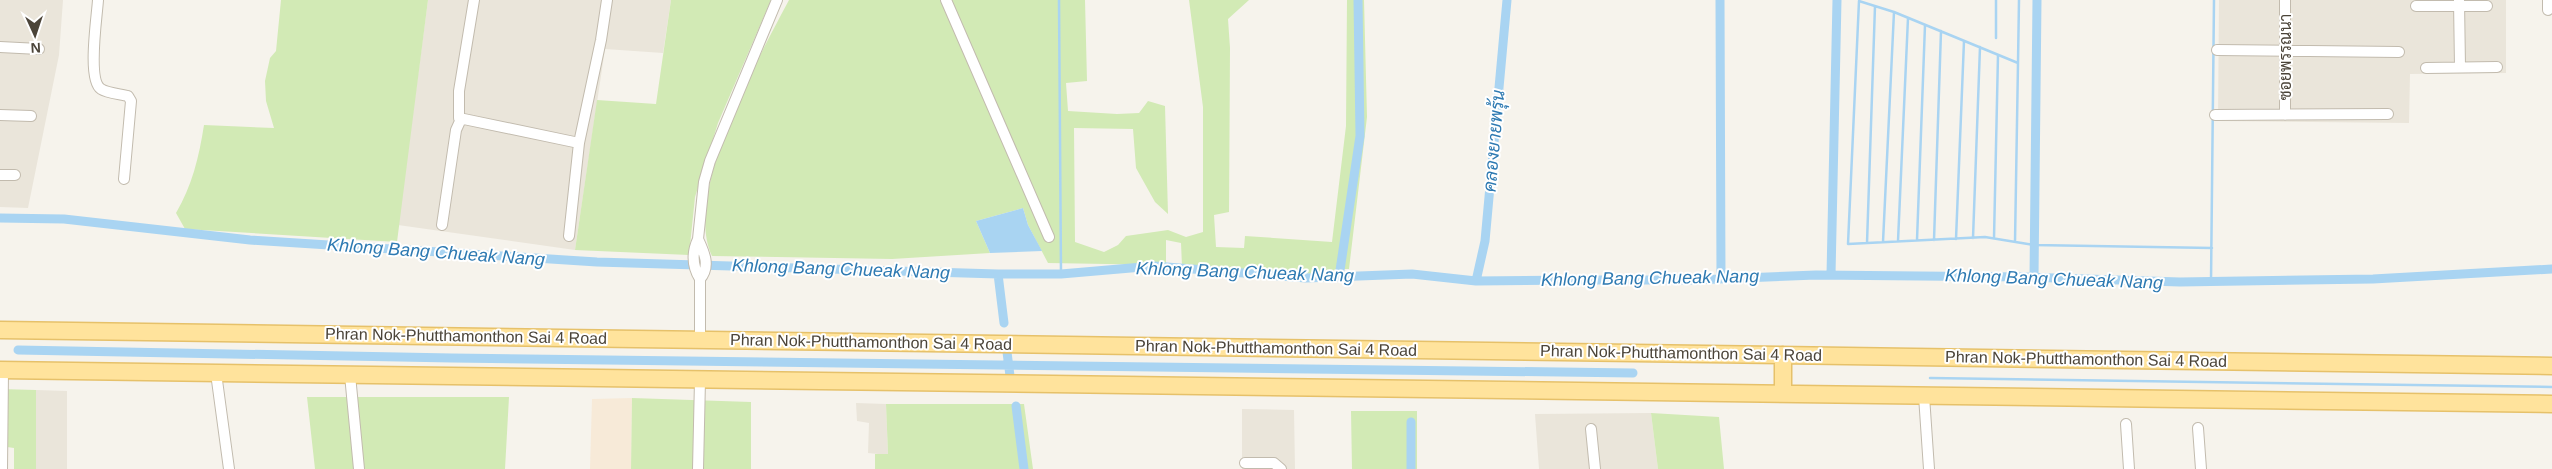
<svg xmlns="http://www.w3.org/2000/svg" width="2552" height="469" viewBox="0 0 2552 469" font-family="Helvetica,Sarabun,sans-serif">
<rect width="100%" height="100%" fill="#f6f3ec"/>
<!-- residential -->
<path fill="#eae5da" d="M0,0H63L59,55L28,208L0,207Z
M428,0H671L663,53L605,49L575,250L398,225Z
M2219,0H2506V73L2410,74L2409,123L2218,121Z
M36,390L67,391V469H36Z
M856,403L886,404L888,455L868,453L869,423L857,421Z
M1242,409L1294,410L1295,469H1242Z
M1651,413L1658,469H1539L1535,414Z"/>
<!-- commercial -->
<path fill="#f7ead8" d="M632,398L631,469H590L592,399Z"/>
<!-- green -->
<path fill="#d2eab5" d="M281,0H428L397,242L185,229L176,213C192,186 199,157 204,125L274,128L266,101L265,81L270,58L276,51Z
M671,0H771L718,123L695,197L689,255L575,250L597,100L656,104Z
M789,0H1085L1087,81L1066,83L1068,111L1117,114L1139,113L1148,101L1165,106L1168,214L1155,202L1136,168L1133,129L1074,128L1075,242L1104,252L1118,245L1126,236L1168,230L1186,237L1203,232V107L1189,0H1249L1228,19L1230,48L1229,212L1214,215L1216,247L1244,248L1245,236L1332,242L1346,126L1347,0H1364L1367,117L1349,269H1335L1331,275L1182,266L1181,243L1166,240V265L1048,263L1028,225L1023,208L976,221L990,253L892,259L712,256C682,194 759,57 789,0Z
M0,389L36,390V469H14V448L0,446Z
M307,397H509L505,469H315Z
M632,398L751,402V469H631Z
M886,404H1024L1033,469H875V454H888Z
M1351,411H1417V469H1352Z
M1651,413L1719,417L1724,469H1658Z"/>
<!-- water -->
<path fill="#a9d4f2" d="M1023,208L1028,225L1042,251L990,253L976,221Z"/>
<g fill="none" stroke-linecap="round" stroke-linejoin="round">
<!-- stream -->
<path stroke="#a9d4f2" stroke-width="2.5" d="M1059,0L1061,274
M1996,38V0
M2018,63L2019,0
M1973,238L1980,47
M1994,238L1998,55
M1956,239L1964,41
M1917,240L1925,25
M1934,240L1941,31
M1898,241L1908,18
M1883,242L1894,12
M2015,242L2018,63L1894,12L1859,1L1848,244L1985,237L2034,245L2212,248
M1867,243L1875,6
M2211,282L2214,0
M1930,378L2552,387"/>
<!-- canal -->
<path stroke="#a9d4f2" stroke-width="9" d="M1720,0L1721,278
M0,218L64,219L250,240L597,262L998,274H1061L1154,266L1306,278L1412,274L1476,281L1576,280H1693L1816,275L2024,277L2180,282L2373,279L2552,269
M998,274L1004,323
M1831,275L1837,0
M1339,277L1360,136L1358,0
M2034,277L2037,0
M1476,281L1485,241L1507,0
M18,350L452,358L1633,373
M1007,352L1010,376
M1016,406L1024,469
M1411,469V422"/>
<!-- street casing -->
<g stroke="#c2bbae" stroke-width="12">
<path id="street" d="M98,0C97,17 87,80 101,89C107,93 120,94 128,96L131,101L124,179
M474,0L459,91V118L579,143
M946,0L1049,237
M2459,1L2460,67
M2416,6H2487
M2548,10V0
M0,47L39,49
M2217,50L2399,52
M2426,68L2497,67
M0,115L31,116
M2215,115L2388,114
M2285,115V0
M0,175H15
M442,225L456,130L461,119
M569,236L579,143L601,40L607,0
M698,239L704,182L710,161L777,0
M700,279C711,266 704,252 698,239C692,252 692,266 700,279V339
M216,373L229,469
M350,375L359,469
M1924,396L1929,469
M2126,424L2129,469
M2198,428L2201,469
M1591,429L1595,469
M1245,463H1274L1281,469
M2,469L3,371
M698,469L700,380"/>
</g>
<!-- primary casing -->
<g stroke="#e6c16a" stroke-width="19">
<path id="primary" d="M0,330L2552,366
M0,370L2552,404
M1783,394V355"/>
</g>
<!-- street -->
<use href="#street" stroke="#fff" stroke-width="10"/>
<!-- primary -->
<use href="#primary" stroke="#ffe39c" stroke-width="16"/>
</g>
<g text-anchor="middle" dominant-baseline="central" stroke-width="4" stroke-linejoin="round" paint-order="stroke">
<!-- street labels -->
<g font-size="16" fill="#4b4439" stroke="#fff">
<text transform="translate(2285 57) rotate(-90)">ซอยพรรณนา</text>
<text transform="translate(466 336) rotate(1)">Phran Nok-Phutthamonthon Sai 4 Road</text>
<text transform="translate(871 342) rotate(1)">Phran Nok-Phutthamonthon Sai 4 Road</text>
<text transform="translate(1276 348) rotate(1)">Phran Nok-Phutthamonthon Sai 4 Road</text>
<text transform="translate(1681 353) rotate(1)">Phran Nok-Phutthamonthon Sai 4 Road</text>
<text transform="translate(2086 359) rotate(1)">Phran Nok-Phutthamonthon Sai 4 Road</text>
</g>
<!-- water labels -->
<g font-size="18" font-style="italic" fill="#2e7ab2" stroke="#fff">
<text transform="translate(1494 141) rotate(-85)">คลองยายพรุ้น</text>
<text transform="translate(436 252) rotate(4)">Khlong Bang Chueak Nang</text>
<text transform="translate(841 269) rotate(2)">Khlong Bang Chueak Nang</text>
<text transform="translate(1245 272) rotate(2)">Khlong Bang Chueak Nang</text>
<text transform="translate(1650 278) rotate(-1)">Khlong Bang Chueak Nang</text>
<text transform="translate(2054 279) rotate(2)">Khlong Bang Chueak Nang</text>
</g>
</g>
<!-- north arrow -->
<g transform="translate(35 35) rotate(177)" stroke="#ffffff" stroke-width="4" paint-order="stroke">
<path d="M0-4L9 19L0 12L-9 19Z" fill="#4b4439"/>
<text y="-8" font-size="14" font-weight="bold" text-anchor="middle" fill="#4b4439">N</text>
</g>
</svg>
